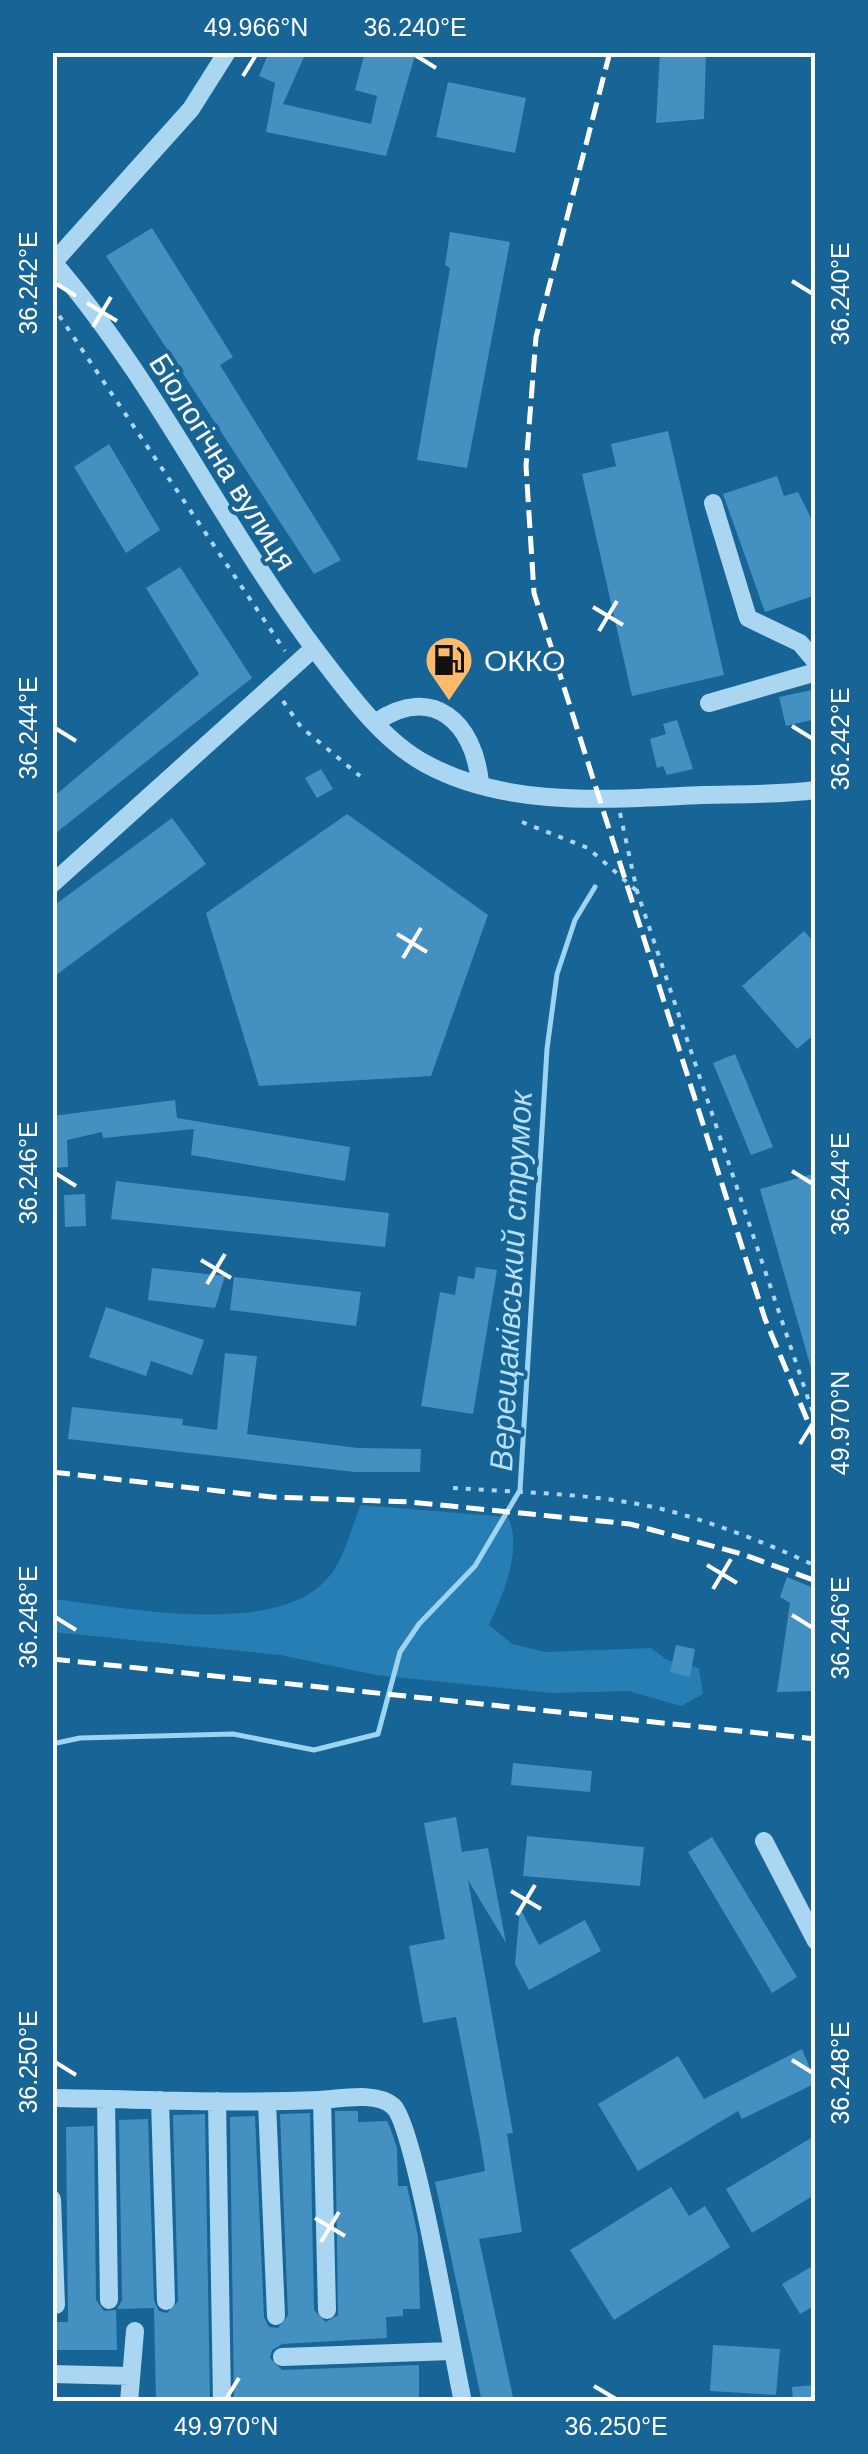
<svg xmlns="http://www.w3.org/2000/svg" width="868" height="2454" viewBox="0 0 868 2454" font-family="Arial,sans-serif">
<rect width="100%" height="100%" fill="#176497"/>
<!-- green -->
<path fill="#267eb4" d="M361,1505L508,1517C523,1549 503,1595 489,1625L512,1644L545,1652L651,1648L667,1660L699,1668L703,1694L681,1706L629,1691L552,1693L376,1675L280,1655L53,1632L52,1599C125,1607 287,1642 334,1570C346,1552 352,1525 361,1505Z"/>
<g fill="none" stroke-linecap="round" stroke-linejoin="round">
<!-- stream -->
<path stroke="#9cd4f4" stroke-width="5" d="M52,1744L80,1738L233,1734L314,1750L378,1734L400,1652L419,1624L475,1566L520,1490L547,1049L557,974L575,920L595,887"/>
</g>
<!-- building -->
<path fill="#4490c0" d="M269,52L304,57L283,104L371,124L377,96L355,90L365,52H416L386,156L266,132L275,83L259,76Z
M660,52H706L704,119L656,123Z
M448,82L526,98L515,153L436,137Z
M152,228L233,357L220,365L341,560L314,574L106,256Z
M450,232L510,242L467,468L417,460L450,268L445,265Z
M668,431L724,675L632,696L582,474L616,466L611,444Z
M109,444L160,530L126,553L74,467Z
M777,476L784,496L798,492L810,516L816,536V595L765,612L723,494Z
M180,567L252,678L52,836V798L199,674L146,588Z
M816,689V719L786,726L779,697Z
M677,720L693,769L667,775L663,766L657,768L650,739L666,734L663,724Z
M321,769L333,789L317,798L305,778Z
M347,814L488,915L431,1076L259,1086L206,913Z
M172,818L206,864L52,978V907Z
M804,931L816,944V1033L797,1049L742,986Z
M735,1054L773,1147L751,1155L713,1063Z
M175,1100L177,1118L350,1147L345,1181L191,1155L194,1129L103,1138L102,1132L67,1140L68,1167L52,1168V1116Z
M816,1173V1367L811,1368L760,1189Z
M116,1181L389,1213L385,1247L111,1219Z
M85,1194L86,1226L65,1227L64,1195Z
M476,1267L497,1270L473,1414L421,1406L440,1292L455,1295L458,1276L474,1279Z
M152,1268L225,1276L215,1308L148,1300Z
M234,1277L361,1292L356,1326L230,1310Z
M106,1307L204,1340L192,1375L151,1361L146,1376L89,1357Z
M225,1353L257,1356L247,1434L358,1448L421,1449L420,1472H355L68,1439L72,1407L183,1419L182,1425L217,1430Z
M787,1577L816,1589V1691L777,1692L790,1603L780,1597Z
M676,1645L695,1649L690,1677L670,1672Z
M513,1763L592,1771L590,1792L511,1785Z
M456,1817L462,1852L488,1848L506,1943L468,1880L513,2133L507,2134L522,2232L479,2239L514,2402H482L435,2182L485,2171L480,2139L456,2017L423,2023L409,1946L445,1939L424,1823Z
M527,1836L644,1847L640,1886L523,1876Z
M712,1837L797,1977L772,1993L688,1852Z
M520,1908L539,1945L585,1920L601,1951L529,1990L515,1964Z
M802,2049L816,2083L742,2119L738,2111L638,2171L598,2104L678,2056L704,2099Z
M335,2111H358V2122L387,2121L390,2127L397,2148L398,2186H407L418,2236L420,2309H403V2316L386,2317L387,2338L282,2344L272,2350L270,2358L282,2370L419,2365V2399L234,2402L230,2117L255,2116L264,2317L269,2327L278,2328L288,2315L280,2114L310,2113L314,2310L326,2322L338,2315Z
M205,2114L210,2402H156L154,2308L117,2309L122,2300L119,2120L148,2119L154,2301L159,2311L167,2313L178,2301L173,2115Z
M94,2126L96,2300L104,2311L116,2310L117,2350H52V2322H68L66,2127Z
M816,2135V2194L752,2233L726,2189Z
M671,2187L689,2216L705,2206L730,2247L614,2320L570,2250Z
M816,2264V2305L800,2314L782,2284Z
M713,2345L780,2349L776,2395L710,2391Z
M816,2385V2402H793L792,2387Z"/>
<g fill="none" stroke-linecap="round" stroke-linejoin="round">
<!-- path -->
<path stroke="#aad6f1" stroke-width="4" stroke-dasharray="5 8" stroke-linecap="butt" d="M52,305L285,651
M283,701L301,727L360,776
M620,813L637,891L816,1422
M522,822L588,848L637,891
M453,1488C526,1493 607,1493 677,1513C725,1527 771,1545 816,1566"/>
<!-- minor -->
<path stroke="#aad6f1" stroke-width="18" d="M52,261C157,382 224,530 320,656C349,694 383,741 426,764C509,809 611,799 702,795C739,794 778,795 816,790
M52,264L191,109L227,52
M713,503L748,618L800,643L816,662
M709,703L816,672
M376,722C433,684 474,722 480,783
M52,884L314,648
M764,1841L816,1941
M52,2098C141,2099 230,2104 319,2100C340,2099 376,2091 393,2106C415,2125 453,2357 463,2402
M106,2099L109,2300
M160,2100L166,2301
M322,2100L327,2310
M217,2101L222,2402
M267,2102L276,2316
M52,2199L56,2305
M282,2357L451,2351
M52,2374L131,2376
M129,2402L135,2331"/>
<!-- rail -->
<path stroke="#fff" stroke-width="5" stroke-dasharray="18 8" stroke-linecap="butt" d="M610,52L536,337L526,466L534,593L765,1319L816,1441
M52,1472L272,1497L410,1502L630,1524L742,1554L816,1581
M52,1659L816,1739"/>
</g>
<!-- ticks -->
<path fill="none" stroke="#fff" stroke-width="4" d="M415,55L436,68M243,76L256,55M792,281L813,294M55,283L76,296M87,303L117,321M93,327L111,297M593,607L623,625M599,631L617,601M792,726L813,739M55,728L76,741M397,934L427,952M403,958L421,928M792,1171L813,1184M55,1173L76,1186M201,1260L231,1278M207,1284L225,1254M800,1444L813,1423M707,1565L737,1583M713,1589L731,1559M792,1615L813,1628M55,1617L76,1630M511,1891L541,1909M517,1915L535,1885M792,2060L813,2073M55,2062L76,2075M315,2218L345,2236M321,2242L339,2212M594,2386L616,2399M226,2399L239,2378"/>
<!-- icons -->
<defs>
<g id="fuel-pin" transform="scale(2.5)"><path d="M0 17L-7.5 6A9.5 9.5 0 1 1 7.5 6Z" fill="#ffbb6a" stroke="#176497"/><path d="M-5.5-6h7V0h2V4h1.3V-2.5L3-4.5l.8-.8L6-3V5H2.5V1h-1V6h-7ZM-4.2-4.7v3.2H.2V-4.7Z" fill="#111"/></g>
</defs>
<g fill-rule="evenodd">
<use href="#fuel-pin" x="449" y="660"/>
</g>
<g text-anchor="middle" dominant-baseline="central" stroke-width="8" stroke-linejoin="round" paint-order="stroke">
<!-- street labels -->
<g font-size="30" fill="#fff" stroke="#176497">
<text transform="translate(223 462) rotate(58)">Біологічна вулиця</text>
</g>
<!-- poi labels -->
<g font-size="30" fill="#fff" stroke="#176497" text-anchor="start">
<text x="484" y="660">ОККО</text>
</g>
<!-- water labels -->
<g font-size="32" font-style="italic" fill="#b6dff8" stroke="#176497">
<text transform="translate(511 1281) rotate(-87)">Верещаківський струмок</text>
</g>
</g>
<!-- border -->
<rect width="868" height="2454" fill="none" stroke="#176497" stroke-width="110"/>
<rect x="55" y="55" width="758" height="2344" fill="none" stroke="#fff" stroke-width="4"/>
<g font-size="25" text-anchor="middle" fill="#fff">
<text x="256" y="36">49.966°N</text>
<text x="415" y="36">36.240°E</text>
<text transform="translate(28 283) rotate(-90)" y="9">36.242°E</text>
<text transform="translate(840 294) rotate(-90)" y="9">36.240°E</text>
<text transform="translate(28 728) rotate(-90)" y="9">36.244°E</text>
<text transform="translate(840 739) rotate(-90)" y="9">36.242°E</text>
<text transform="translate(28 1173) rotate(-90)" y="9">36.246°E</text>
<text transform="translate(840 1184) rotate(-90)" y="9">36.244°E</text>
<text transform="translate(840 1423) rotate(-90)" y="9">49.970°N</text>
<text transform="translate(28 1617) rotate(-90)" y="9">36.248°E</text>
<text transform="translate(840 1628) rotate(-90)" y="9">36.246°E</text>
<text transform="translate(28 2062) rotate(-90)" y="9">36.250°E</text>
<text transform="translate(840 2073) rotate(-90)" y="9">36.248°E</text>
<text x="226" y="2435">49.970°N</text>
<text x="616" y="2435">36.250°E</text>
</g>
</svg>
